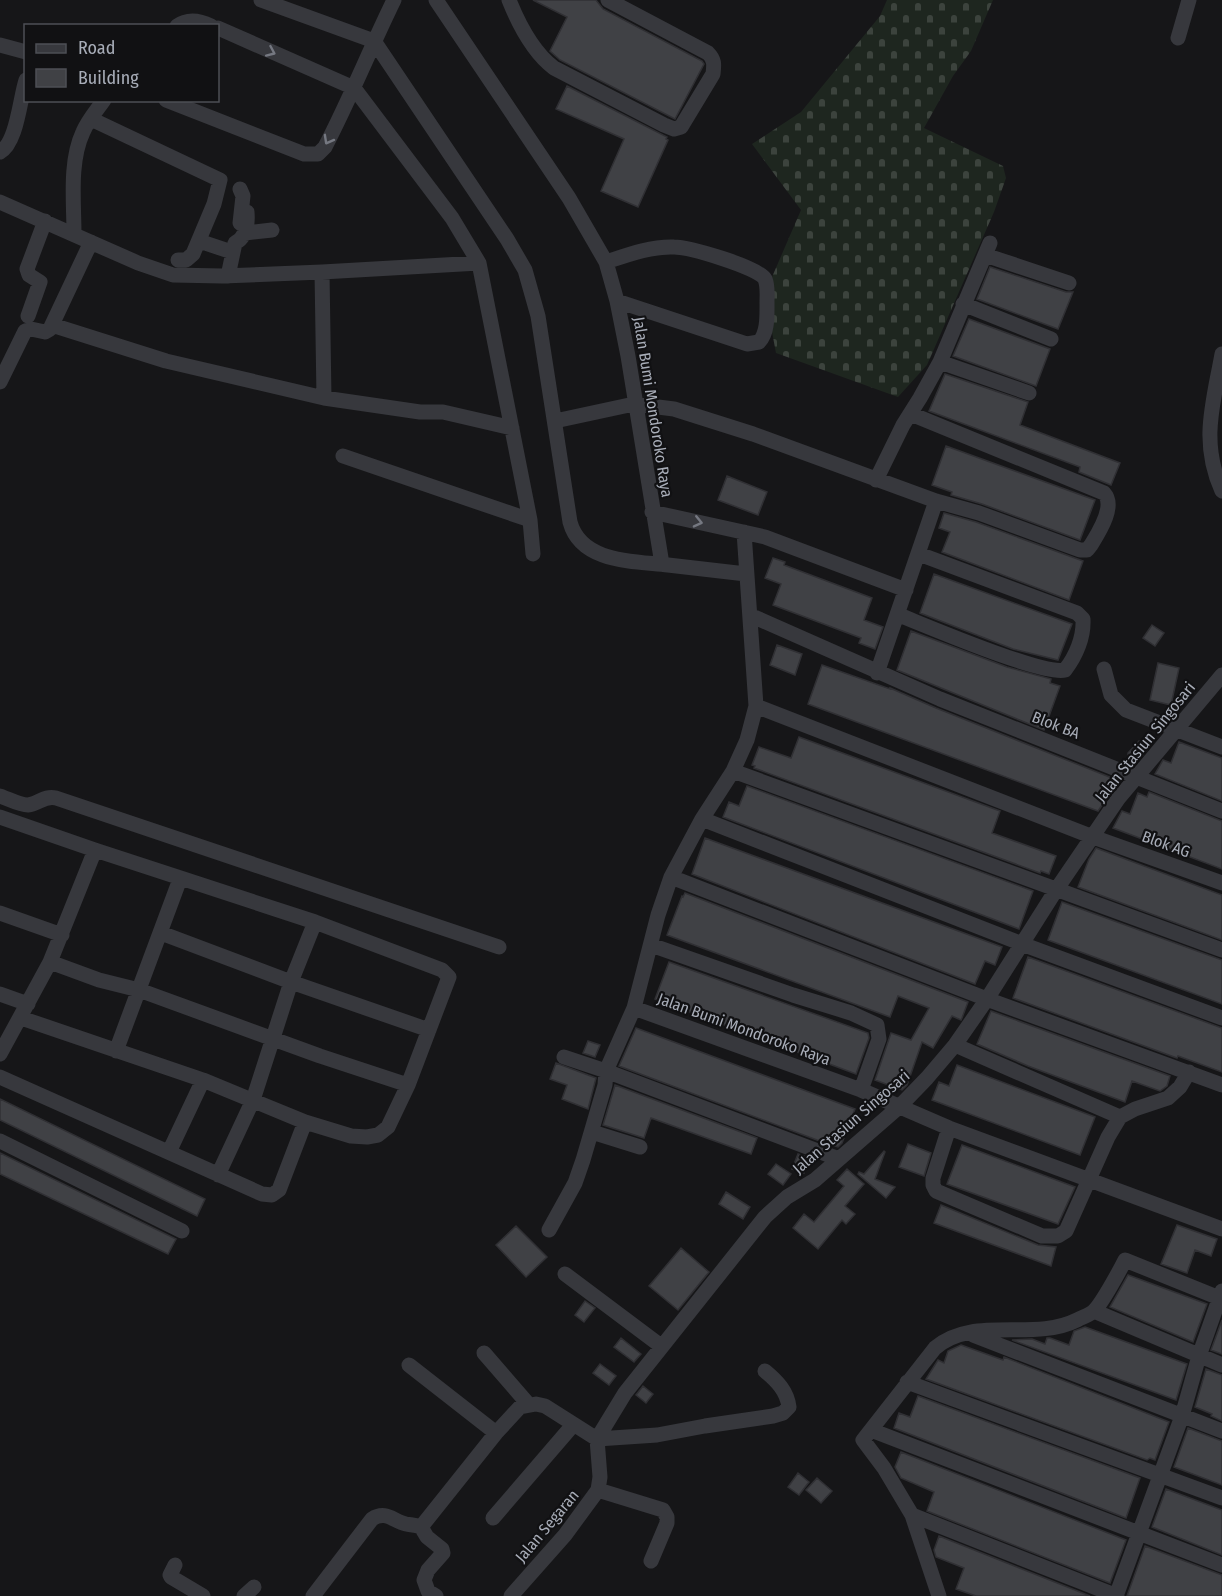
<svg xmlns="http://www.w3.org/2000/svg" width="1222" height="1596" viewBox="0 0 1222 1596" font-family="'Fira Sans Condensed',sans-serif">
<defs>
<pattern id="cemetery-stones" width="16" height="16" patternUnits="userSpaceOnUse" patternTransform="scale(1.5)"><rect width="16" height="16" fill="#1e261f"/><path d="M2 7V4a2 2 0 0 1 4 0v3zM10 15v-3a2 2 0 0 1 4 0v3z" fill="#3c433d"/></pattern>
</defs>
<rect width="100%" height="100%" fill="#161618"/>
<!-- cemetery -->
<path fill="url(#cemetery-stones)" d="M887,0H993L971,51L953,76L924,128L1003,166L1006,178L994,212L927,365L898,397L776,353L769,316L772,277L801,210L752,144L801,112L880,16Z"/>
<!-- building -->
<path fill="#404145" stroke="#303034" stroke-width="1.5" d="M533,0H596L603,9L702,61L704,64L675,119L560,60L550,51L567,17Z
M567,86L667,137L666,139L668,140L638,207L601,191L624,139L556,109Z
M990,267L1066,292H1073L1058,329L977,299Z
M969,319L1050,349L1036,386L953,356Z
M945,374L1028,402L1020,425L1120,463L1111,485L1079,472L1080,467L929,411Z
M946,446L1095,500L1080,540L982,504L951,495L952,492L932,485Z
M727,476L767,492L758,515L718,500Z
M944,513L976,522L1083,561L1069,600L942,552L950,532L939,528Z
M773,558L785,562L784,565L872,598L864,620L883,627L875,649L859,643L861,638L773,605L781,584L765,578Z
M934,574L1072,624L1058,660L1013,649L920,613Z
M1152,625L1164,633L1155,646L1143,638Z
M911,631L1007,667L1051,679L1050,683L1060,686L1044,730L897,670Z
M777,645L802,654L795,675L770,665Z
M1158,663L1179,668L1171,705L1150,700Z
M822,665L890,689V688L936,708L1117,780L1114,788L1098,811L808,704Z
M799,737L1000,811L992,833L1056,856L1049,874L1041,871L1040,873L754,768L755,766L752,765L759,747L791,758Z
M1139,741L1148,749L1135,764L1128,758V753Z
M1179,742L1222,758V801L1155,774L1163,760L1171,763Z
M747,786L1033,891L1019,929L723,817L729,802L739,806Z
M1149,792L1222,821V869L1113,828L1122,811L1130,814L1138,793L1147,797Z
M705,838L1002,947L995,965L985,961L975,984L692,874Z
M1096,848L1222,895V940L1078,887L1089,859Z
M685,893L968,1002L962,1018L961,1020L952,1016L933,1048L922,1042L907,1085L902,1090L875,1080L891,1033L911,1040L929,1008L898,996L890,1017L667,935L682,896L683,897Z
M1062,902L1222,960V1004L1048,940Z
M1028,957L1222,1028V1072L1178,1056L1177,1058L1013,998Z
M669,962L868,1033L869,1038L856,1074L655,999Z
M991,1011L1170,1076L1167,1086L1160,1091L1132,1081L1125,1102L1028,1066L977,1044Z
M636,1028L855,1109L842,1143L838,1147L817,1140L619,1066Z
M588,1041L600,1045L595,1057L583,1053Z
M556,1063L596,1078L588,1109L562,1099L567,1085L550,1079Z
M957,1065L1095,1117L1080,1155L932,1100L939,1082L949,1086Z
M615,1085L757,1138L751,1154L651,1118L644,1138L603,1125Z
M0,1099L205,1199L197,1216L0,1120Z
M908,1144L931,1153L924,1176L899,1167Z
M962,1145L1075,1187L1058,1224L947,1184Z
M884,1151L885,1152L875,1179L895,1187L886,1198L858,1174L859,1172L864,1174Z
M0,1153L176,1239L168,1254L0,1174Z
M798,1154L810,1158L804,1173L792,1169Z
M776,1164L791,1174L783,1185L768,1174Z
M847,1169L864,1184L845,1206L855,1214L846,1224L842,1220L818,1249L793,1228L804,1214L814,1222L844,1186L837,1180Z
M726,1192L750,1207L743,1219L719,1204Z
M941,1205L1038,1245L1056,1247L1051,1266L934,1223Z
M1177,1225L1217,1239L1211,1256L1195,1250L1187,1273L1161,1264Z
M516,1226L547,1257L526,1277L496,1245Z
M681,1248L709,1272L678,1310L649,1286Z
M1128,1275L1207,1304L1193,1342L1110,1307Z
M585,1301L595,1308L584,1322L575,1315Z
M1222,1320V1354L1211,1350Z
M1085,1327L1187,1364L1176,1400L1012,1340L1032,1339L1045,1344L1047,1338H1050L1069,1345L1074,1331Z
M621,1338L641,1354L634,1362L614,1347Z
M961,1345L1003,1360L1004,1357L1169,1422L1155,1460L1150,1458L1147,1460L926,1379L938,1360L944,1363L948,1351Z
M600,1364L616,1376L609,1385L593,1373Z
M1206,1369L1222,1375V1421L1211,1416L1212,1414L1195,1407Z
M643,1386L653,1394L646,1403L636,1395Z
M918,1396L1140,1478L1126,1518L894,1428L899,1413L910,1417Z
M1188,1428L1222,1441V1485L1174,1467Z
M901,1452L1126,1540L1110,1583L927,1511L934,1492L901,1478L895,1467Z
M798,1473L809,1482L799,1495L788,1487Z
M817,1478L832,1491L821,1503L806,1490Z
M1166,1489L1222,1510V1555L1152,1527Z
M939,1536L1090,1596H976L956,1589L964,1568L936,1557L934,1550Z
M1145,1546L1222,1575V1596H1127Z"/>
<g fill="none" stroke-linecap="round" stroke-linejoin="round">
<!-- minor -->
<path stroke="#37383d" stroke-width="15" d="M261,0L374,41L507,239L525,270L538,316L570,522C581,563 634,561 668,565C694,568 720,571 746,574
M436,0L569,198L606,262L617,301L628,356L662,564
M509,0C519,25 533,52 554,68L664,125L674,129L681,127L713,74C714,65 715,60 708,53L608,0
M177,26C188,18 199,20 211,26
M218,28L354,88L452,218L479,263L530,520L533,554
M1178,38L1189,0
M0,45L26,52
M166,100L304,154H318L325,147C350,99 370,49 394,0
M91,119L220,180L214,204L193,254L186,260H178
M0,152C17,143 20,98 26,80
M240,189L243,196L240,223
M0,202L138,263L173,275L222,276L322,272L479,263
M245,233L272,230
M74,234C74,202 69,162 83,132C88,120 97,110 104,100
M199,241L232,252
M985,255L1069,283
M606,262C627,255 651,246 674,247C689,247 758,267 765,279C768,286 767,296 767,302C767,315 768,333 759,342L747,344L617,301
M322,272L324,398
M228,276L235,243C247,237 248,224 247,212
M963,304L1051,339
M28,316L40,282L29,275L27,269L45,221
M52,325L166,361L324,398L420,412H443L512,428
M1222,354C1213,404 1200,442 1222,491
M940,362L1029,393
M0,382L25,331L31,329L45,332L50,329L91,242
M555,421L634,404L674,409L753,434L936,501L979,513L1080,550H1087L1091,545C1099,532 1116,506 1104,493L911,414
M343,456L530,520
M876,480L903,425L920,398L940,362L990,243
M652,512L765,537L906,590
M899,615C927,626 1043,676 1065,670C1076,656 1084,637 1083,619L1077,613L919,554
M752,616L940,699L1222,811
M1104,669L1111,695L1126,710L1222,747
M877,673L936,501
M756,706L1093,837L1222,883
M733,771L1222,950
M0,796C9,799 19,805 28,805C39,804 44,795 56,798L499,947
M0,817L95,850L315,922L442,970L449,977L408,1085L388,1127L378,1135L367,1137L351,1136L305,1122L203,1080L21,1018
M702,819L1030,947L1222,1018
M671,877L992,1001L1222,1085
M0,913L62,935
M161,933L291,982L429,1030
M651,945L793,995L851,1013L877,1025L879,1039L861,1090
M50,962L99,980L139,990L320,1056L408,1085
M0,994L28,1004
M634,1008L861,1090L949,1128L1222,1229
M955,1045L1120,1117
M116,1051L180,879
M0,1054L50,962L95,850
M564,1057L606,1071L839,1159
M0,1077L262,1194L272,1195L279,1190L305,1122
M949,1128L933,1178V1185L936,1191L1042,1236H1058L1066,1231L1108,1137L1120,1117L1135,1109L1168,1098L1180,1087L1189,1072
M592,1132L640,1147
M0,1141L182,1231
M169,1152L203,1080
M218,1175L253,1100L291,982L315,922
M549,1230L575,1183L583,1160L605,1085L606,1071L634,1008L658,915L671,877L702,819L733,771L747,740L756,706L744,532
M565,1274L661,1346
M1094,1311L1222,1365
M973,1335L1222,1431
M484,1353L529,1405
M409,1365L496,1433
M907,1382L1222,1498
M871,1430L1222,1565
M597,1439L625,1393L765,1217L787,1197L815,1180L900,1106L927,1078L955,1045L987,999L1056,890L1118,799L1222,675
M598,1490L663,1510L667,1517V1523L651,1561
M912,1515L1117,1596
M493,1518L573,1425
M421,1527L496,1433L520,1407L536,1404L545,1406L597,1439L657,1435L705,1426L773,1416L783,1413L789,1407C787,1391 777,1381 765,1371
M175,1565L170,1575L171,1577L203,1596
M244,1596L254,1587
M313,1596L372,1519C386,1510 393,1521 406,1524C411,1525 416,1525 421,1527L427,1537L442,1549L443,1553L428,1570L424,1580L428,1591L436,1596
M511,1596L565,1535L598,1490L600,1477L597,1439
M939,1596L912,1515L884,1468L863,1440L935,1348C973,1315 1033,1342 1077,1320C1082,1317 1090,1315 1094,1311C1102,1303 1119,1272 1125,1260L1222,1299
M1116,1596L1182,1416L1199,1356L1222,1291"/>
</g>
<!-- one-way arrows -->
<defs><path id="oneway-chevron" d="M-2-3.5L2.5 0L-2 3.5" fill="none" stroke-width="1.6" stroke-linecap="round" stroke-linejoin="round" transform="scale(1.5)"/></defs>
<g stroke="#757881">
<use href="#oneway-chevron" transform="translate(271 52) rotate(24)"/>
<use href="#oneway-chevron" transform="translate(328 140) rotate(119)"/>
<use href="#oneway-chevron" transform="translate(698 522) rotate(13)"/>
</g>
<g text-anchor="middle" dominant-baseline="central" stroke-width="4.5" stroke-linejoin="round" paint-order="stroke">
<!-- street labels -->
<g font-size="16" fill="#a8adb8" stroke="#111113">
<text transform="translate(653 407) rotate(81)">Jalan Bumi Mondoroko Raya</text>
<text transform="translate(1056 725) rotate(21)">Blok BA</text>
<text transform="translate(1145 742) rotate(-51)">Jalan Stasiun Singosari</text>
<text transform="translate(1166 844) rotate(20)">Blok AG</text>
<text transform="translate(744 1029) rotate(20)">Jalan Bumi Mondoroko Raya</text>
<text transform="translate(851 1122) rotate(-41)">Jalan Stasiun Singosari</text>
<text transform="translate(547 1526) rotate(-50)">Jalan Segaran</text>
</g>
</g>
<!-- legend -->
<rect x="24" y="24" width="195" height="78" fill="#111113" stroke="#4d4f55" stroke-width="1.5"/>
<rect x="36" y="44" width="30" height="9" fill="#37383d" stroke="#4d4f55" stroke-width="1.5"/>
<text x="78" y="54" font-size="18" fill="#a8adb8">Road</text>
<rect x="36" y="69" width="30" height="18" fill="#404145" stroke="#4d4f55" stroke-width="1.5"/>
<text x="78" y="84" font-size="18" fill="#a8adb8">Building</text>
</svg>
